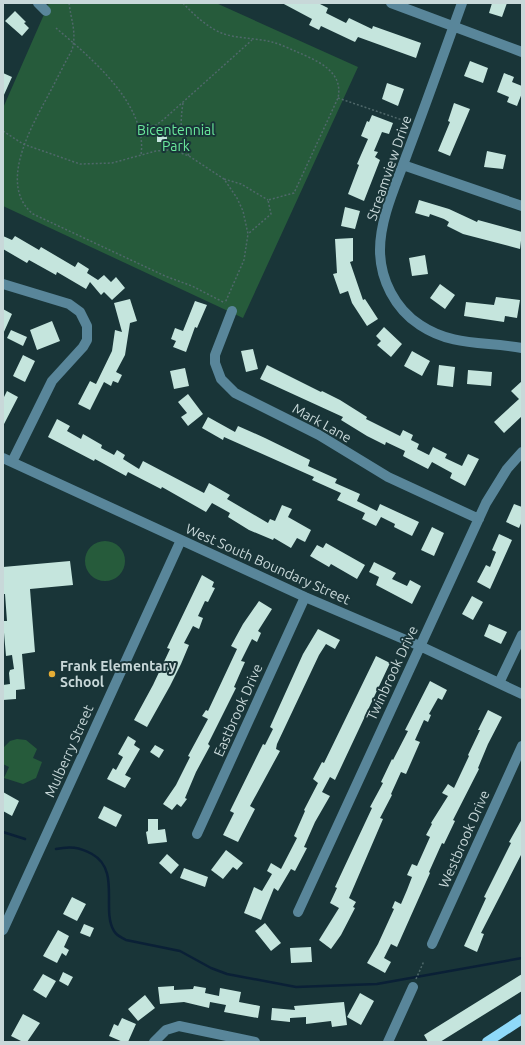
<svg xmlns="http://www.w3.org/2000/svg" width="525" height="1045" viewBox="0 0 525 1045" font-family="Ubuntu,sans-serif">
<rect width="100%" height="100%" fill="#193538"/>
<!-- green -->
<path fill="#265b3b" d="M49,3H216L358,67L243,318L3,206V108Z
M85 561a20 20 0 1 1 40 0a20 20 0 1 1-40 0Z
M17,739L26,740L37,749L33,758L42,762L36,778L23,784L4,778L9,767L3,764V748L10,741Z"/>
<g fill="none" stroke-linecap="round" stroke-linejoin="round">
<!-- stream -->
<path stroke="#0a2036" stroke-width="2.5" d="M3,832L25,839
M56,849C70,846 79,847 92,854C121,870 101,910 114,931C117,936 121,937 126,940L180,951L211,968L227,974L296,987L377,984L522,958"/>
</g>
<!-- building -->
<path fill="#c5e5dd" d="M282,3H318L328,8L326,13L346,23L349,18L372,29L373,26L421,43L416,58L358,37L355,42L321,26L319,30L309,25L312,19Z
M492,3H507L502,17L489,13Z
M15,11L26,22L24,23L29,28L22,36L5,21Z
M470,61L488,68L483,83L464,76Z
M3,73L12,77L3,97Z
M504,73L514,77L512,82L522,86V93L517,106L507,102L509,97L497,92Z
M387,83L404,89L398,106L382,99Z
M454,103L470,109L450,156L438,151L450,122L448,121Z
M372,115L393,123L389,134L382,132L374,151L378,152L375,157L380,160L364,201L348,194L359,165L357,164L368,139L361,136L367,121L369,122Z
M167,133V142H157V134Z
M487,151L506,155L503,169L484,167Z
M419,200L449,209L477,222L478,220L522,232L520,249L463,234L447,226L449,222L444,219L430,214L429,217L415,213Z
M345,207L360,211L355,229L341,226Z
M3,236L12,240L15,236L39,250L41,247L75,267L78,262L89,269L87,273L98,280L104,275L111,282L116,277L125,288L112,300L104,292L101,295L90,282L86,289L57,272L56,275L29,260L27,263L3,249Z
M353,238V261L350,262L363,300L365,299L378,319L367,326L352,303L348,291L340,294L333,274L337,273L335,239Z
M425,255L428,274L412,276L409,258Z
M440,284L455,295L445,309L430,298Z
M496,297L520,300L517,318L505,316L504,322L464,316L466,302L494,305Z
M130,299L137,321L130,323L125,355L116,372L122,375L118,383L113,381L111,386L104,382L90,410L78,404L90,381L96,384L112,351L115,330L122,332L114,303Z
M195,301L207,305L197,328L195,327L186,352L173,347L176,341L171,339L175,328L183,331Z
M3,309L12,314L3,334Z
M52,321L60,341L37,350L30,330Z
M384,327L402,344L391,357L377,345L381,341L376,336Z
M11,330L27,337L23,346L7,338Z
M253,349L258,369L246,372L241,351Z
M412,351L430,361L422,376L404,366Z
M23,355L35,361L25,382L13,376Z
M267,365L321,392L322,391L340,400L367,417L366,419L400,436L403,430L413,435L411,440L419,444L417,449L429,455L433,447L447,454L445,458L462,466L468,454L479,459L465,486L450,478L452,473L432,462L428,469L403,456L405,451L386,442L385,445L367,436L341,420L343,417L260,379Z
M439,365L455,367L453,387L437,385Z
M185,368L189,386L174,389L170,371Z
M468,370L492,372L491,386L467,384Z
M522,381V416L504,433L494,422L519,399L511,391Z
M7,391L18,397L3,426V399Z
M188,394L203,414L188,426L181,417L187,413L178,402Z
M208,417L235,432L238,426L265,438L310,460L308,466L337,479L335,483L360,494L357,501L377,511L380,504L419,522L412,536L394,527L395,524L381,517L376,526L362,519L365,513L337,500L341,493L312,480L314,477L224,437L223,440L202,428Z
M57,419L70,426L67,431L81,439L83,434L102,445L101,448L114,455L117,450L125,455L123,459L139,469L143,461L204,493L209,483L230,495L227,499L268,523L270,519L275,521L282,505L292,509L288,517L311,530L305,542L297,538L291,548L274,538L273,540L249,530L228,517L230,513L212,503L206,512L162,487L161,489L128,472L126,476L95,459L94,461L48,437Z
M514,504L522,507V521L519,528L506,522Z
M432,527L444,533L434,556L421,550Z
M499,534L512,540L490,589L477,582L486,565L490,567L496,552L492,550Z
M326,543L365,565L357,579L331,564L329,567L310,556L317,545L323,548Z
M70,561L73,585L30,589L35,652L22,654L25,689L16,690V699L3,700V685L10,684L9,673L10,670L14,669L12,655L6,656L3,621H7L5,594H3V567Z
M374,562L396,573L392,579L407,586L410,580L421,586L412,604L376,585L379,577L369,572Z
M202,575L214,582L212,587L215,588L208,602L205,601L198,616L203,618L199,629L193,626L184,643L189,645L181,664L170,686L147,727L134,720L153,685L170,649L167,648Z
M472,596L483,602L473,620L462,614Z
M259,601L272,609L258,631L261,633L257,642L252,639L241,661L245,662L234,687L236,688L208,744L210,746L196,772L185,798L187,799L181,807L177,804L172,810L163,804L176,785L190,757L188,756L208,719L202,716L206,710L208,711L237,649L231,646L243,624Z
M489,624L507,632L501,644L484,636Z
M318,629L340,640L335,649L326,644L319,655L277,744L276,749L280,751L250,806L255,809L238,842L223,835L234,813L230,811L263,744L265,745L273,729L270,727L303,654Z
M376,656L390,663L335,780L330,777L322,792L330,796L315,822L304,847L307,848L295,871L291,869L278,891L274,888L261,920L244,913L254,887L262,891L272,874L267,871L271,863L281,869L297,838L294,836L305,811L304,810L318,783L313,779L322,762L324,763Z
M430,681L447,690L442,700L438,698L429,714L431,715L428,722L424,720L415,740L420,742L406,774L401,772L391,794L392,795L380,818L383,819L349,898L356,902L353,907L355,908L341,935L331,949L319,940L339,908L330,903L337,888L335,887L372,808L370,807L383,783L381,782L392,759L393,760L408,731L405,730Z
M488,710L502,717L488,744L478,768L479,769L453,820L455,821L444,844L442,843L429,872L430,873L397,947L391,944L384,958L391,962L385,973L367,963L378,944L394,909L392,908L395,901L401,904L407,890L412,877L407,875L412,864L417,866L430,837L426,835L432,824L431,823L448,796L442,793L448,784L454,788L469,756L468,755L480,730H478Z
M128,736L136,741L134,745L140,749L125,775L131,778L125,788L107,779L113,768L116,770L123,757L118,754Z
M155,745L164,750L159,758L150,752Z
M3,792L19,801L12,816L3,811Z
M104,806L122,815L116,827L98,818Z
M148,819H158V830L165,829L167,842L148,844L146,832L148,831Z
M522,819V853L481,933L484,934L477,952L464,946L486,898L484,897L511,843L509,842Z
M226,850L243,863L237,870L233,867L223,879L211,870Z
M167,854L179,865L171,874L159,863Z
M184,868L208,877L205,887L180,878Z
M72,897L86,904L77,921L63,914Z
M265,923L281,943L271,951L255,931Z
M84,924L94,928L90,937L80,933Z
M58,930L69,936L64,947L69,950L66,956L62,953L57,963L43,956Z
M311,947L312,962L291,963L290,948Z
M63,972L73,977L68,986L59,981Z
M43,974L56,981L46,998L33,990Z
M522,974V991L440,1042H428L424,1035Z
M174,986V990L193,989L194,986L206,988L205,993L219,996L220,988L241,992L239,1002L260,1006L258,1018L224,1012L226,1005L210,1002L209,1008L184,1002L160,1004L158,987Z
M360,993L374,1001L361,1025L347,1017Z
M145,995L155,1008L138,1021L128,1009Z
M344,1002L347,1025L332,1027L331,1021L306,1024V1017L290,1018V1022L271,1020L272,1008L295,1010L294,1006Z
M23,1014L40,1023L27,1042H23L11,1036Z
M122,1018L136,1024L128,1042H123L109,1036L114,1024L118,1026Z"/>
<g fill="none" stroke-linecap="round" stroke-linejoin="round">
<!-- path -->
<path stroke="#4f686a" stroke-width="1.5" stroke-dasharray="2 2" stroke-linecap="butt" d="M69,3C71,20 77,33 72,50C62,68 53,87 43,105C27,135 0,187 33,214L165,276L192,286L225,303
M183,3C195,16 208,28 224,34C240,39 257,38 272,42C280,44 288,48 295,51C315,60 344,70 338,98L294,193L268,200L271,214L248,234
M56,28C91,58 148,105 141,155
M338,98L408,122
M183,103C180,123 180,137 189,156
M139,128L156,125L163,120L252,40
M3,131L23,144L80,164L112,163L156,151L169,150L178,152L189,156L224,179L237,198L243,211L248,234L244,260L225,303
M224,179L241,184L268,200
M416,979L424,961"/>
<!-- minor -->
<path stroke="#59869a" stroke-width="10" d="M38,3L46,11
M391,3L522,52
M462,3C444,53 426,104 407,154C396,185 380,218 380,250C380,279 395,309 420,325C453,347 485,341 522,348
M403,165L522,206
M3,284L69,304L80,312L87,326V340L83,347L52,381L12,462
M232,311L215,355V363L221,379L235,393L319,435L388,477L479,519
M3,458L305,597L420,646L522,694
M499,683L522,635
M197,834L305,597
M298,912L486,503L507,469L522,452
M3,930L181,540
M432,944L522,746
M154,1042L166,1030L179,1026L255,1042
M388,1042L413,987"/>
<!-- major -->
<path stroke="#8fdafa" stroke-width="10" d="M487,1042L522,1019"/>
</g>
<!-- markers -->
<circle fill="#e5ad35" stroke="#193538" stroke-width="1.5" cx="52" cy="674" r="4"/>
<g text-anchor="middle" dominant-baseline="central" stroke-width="4" stroke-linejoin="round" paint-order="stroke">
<!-- park labels -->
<g font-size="14" fill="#6ae99c" stroke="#193538">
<text x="176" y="130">Bicentennial<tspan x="176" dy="16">Park</tspan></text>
</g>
<!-- street labels -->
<g font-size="14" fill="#c8d8d9" stroke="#193538">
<text transform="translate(389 168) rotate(-71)">Streamview Drive</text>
<text transform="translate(322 423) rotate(29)">Mark Lane</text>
<text transform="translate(268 564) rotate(24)">West South Boundary Street</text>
<text transform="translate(392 673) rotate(-65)">Twinbrook Drive</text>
<text transform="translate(238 710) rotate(-66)">Eastbrook Drive</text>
<text transform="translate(69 751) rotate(-66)">Mulberry Street</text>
<text transform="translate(464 839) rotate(-66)">Westbrook Drive</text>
</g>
<!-- poi labels -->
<g font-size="14" font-weight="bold" fill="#c8d8d9" stroke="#193538" text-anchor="start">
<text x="60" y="666">Frank Elementary<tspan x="60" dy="16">School</tspan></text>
</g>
</g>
<!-- border -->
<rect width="525" height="1045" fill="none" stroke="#c8d8d9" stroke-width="8"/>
</svg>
